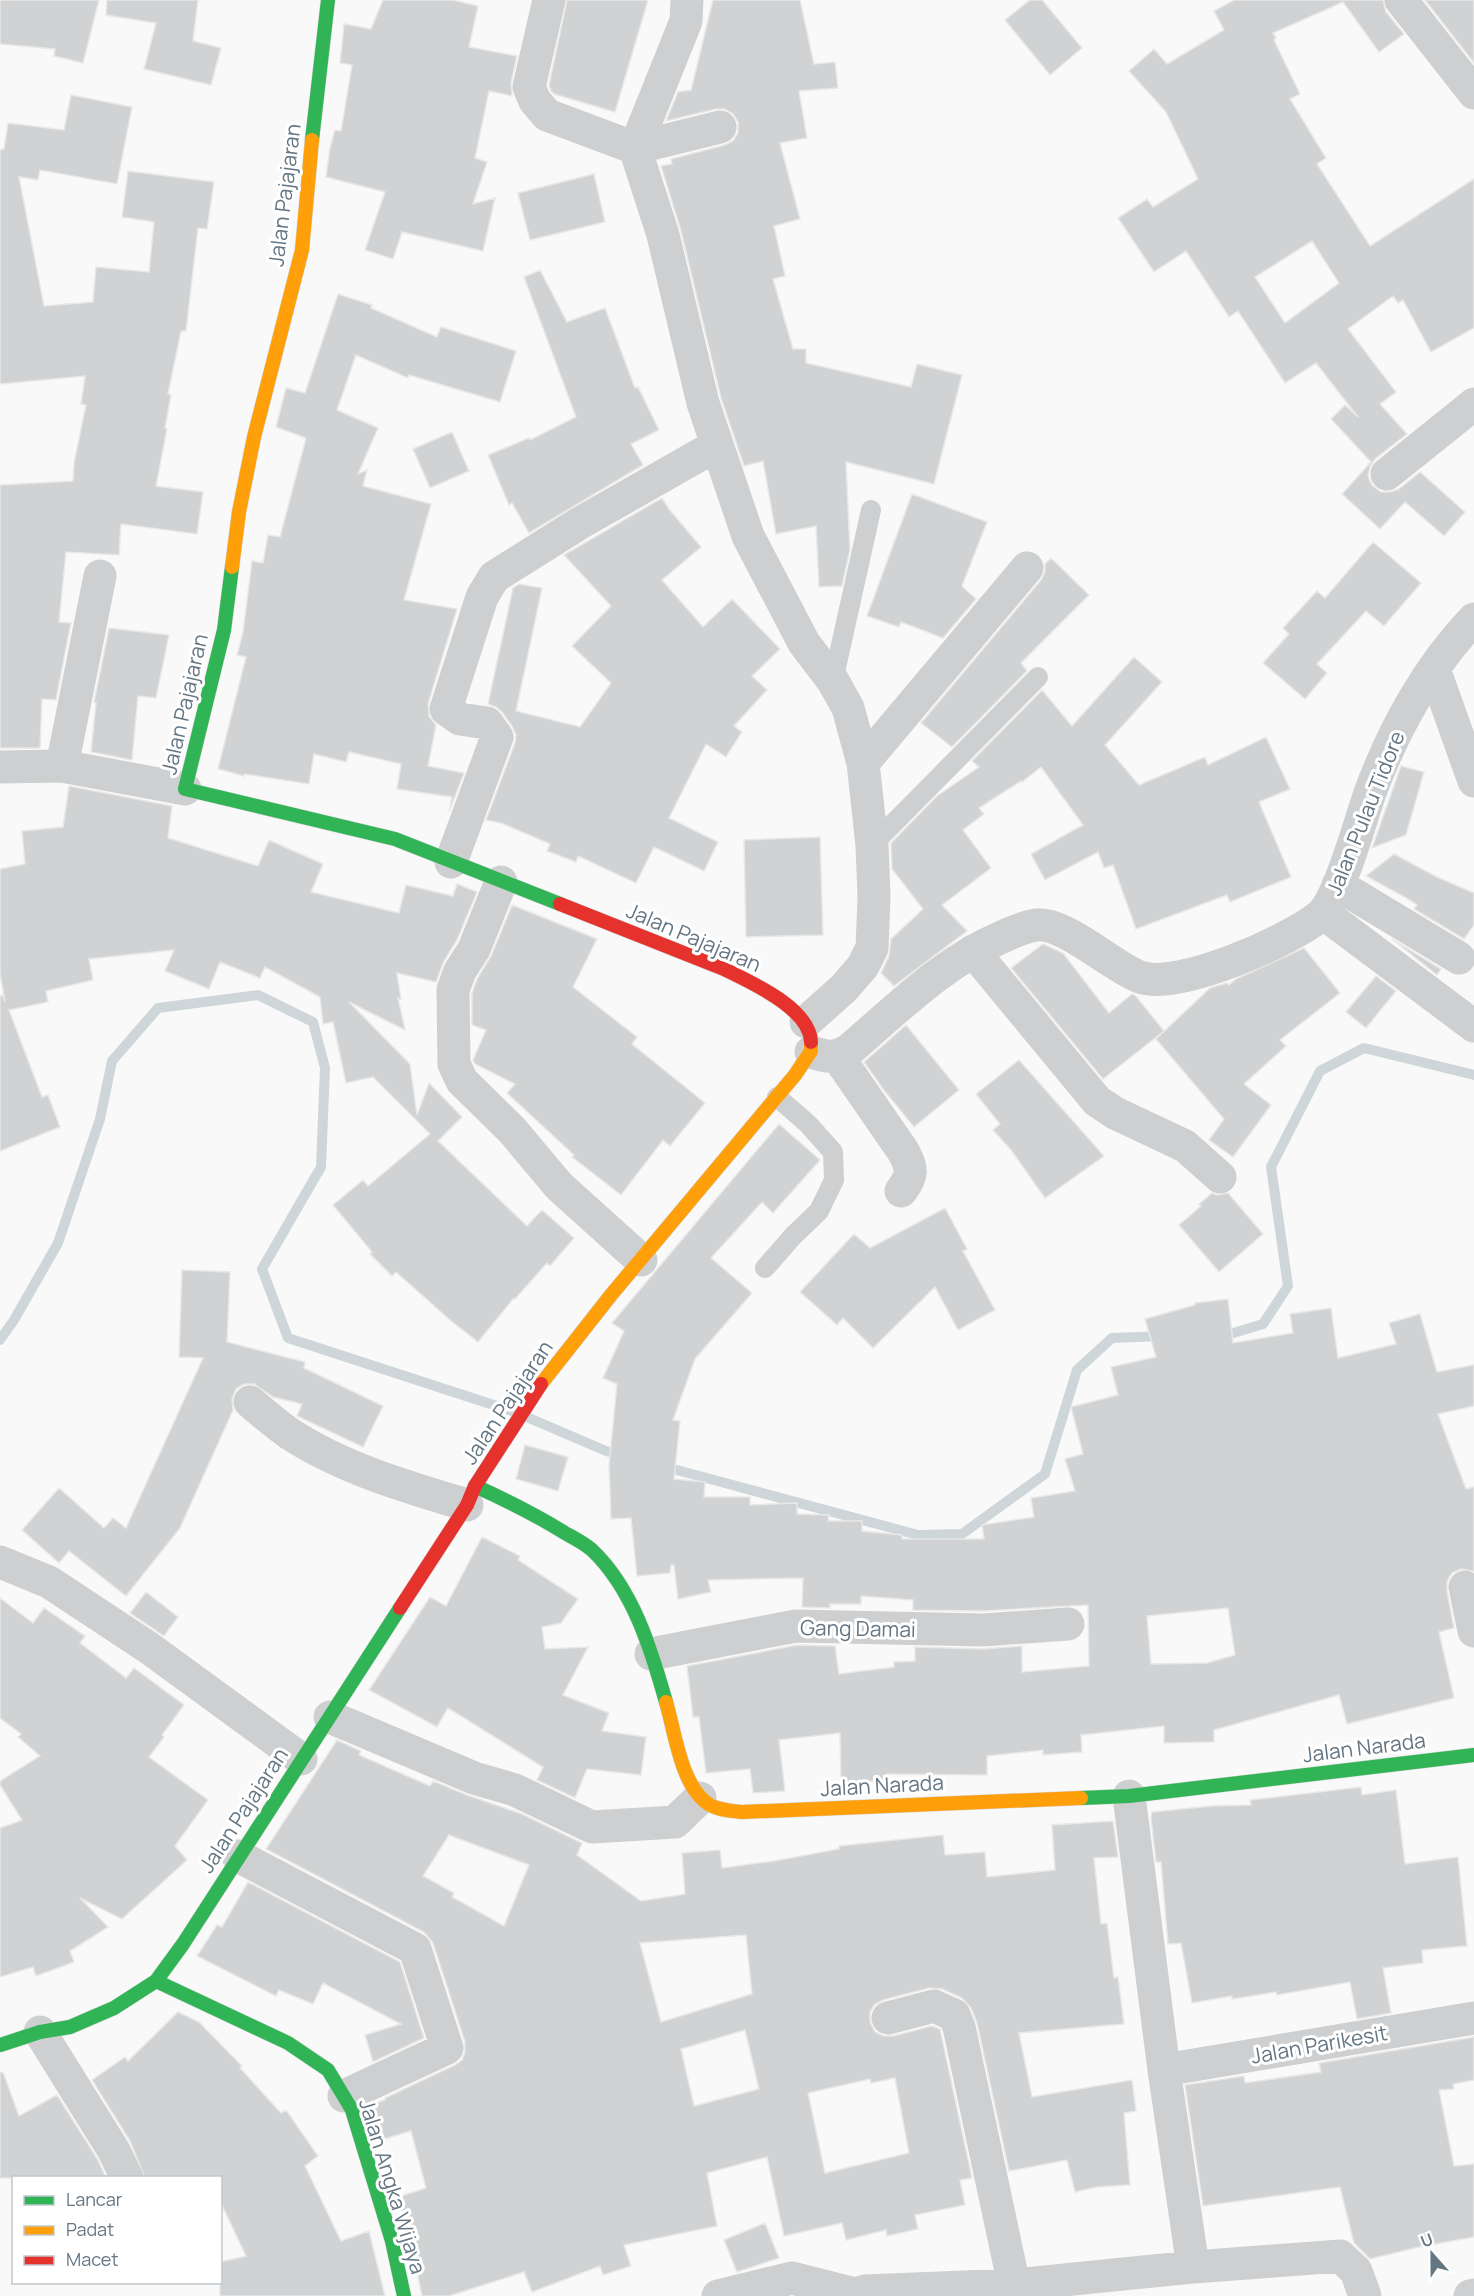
<svg xmlns="http://www.w3.org/2000/svg" width="1474" height="2296" viewBox="0 0 1474 2296" font-family="Manrope,sans-serif">
<rect width="100%" height="100%" fill="#f9f9f9"/>
<g fill="none" stroke-linecap="round" stroke-linejoin="round">
<!-- stream -->
<path stroke="#ced6d9" stroke-width="10" d="M1219,1335H1227L1263,1324L1288,1286L1271,1167L1320,1071L1364,1048L1474,1075
M0,1340L14,1320L58,1243L100,1119L112,1061L158,1008L258,995L313,1022L325,1068L321,1167L262,1269L288,1338L515,1412L606,1451L624,1456
M662,1466L918,1535L962,1534L1045,1474L1077,1370L1112,1338L1164,1336"/>
</g>
<!-- building -->
<path fill="#d0d2d3" stroke="#e8e8e8" stroke-width="1.5" fill-rule="evenodd" d="M0,0H99L83,63L54,56L55,49L0,44Z
M107,0H198L193,41L221,48L211,85L144,69L156,23L106,15Z
M383,0H453L478,6L469,47L517,56L511,83L512,96L489,91L475,158L487,162L473,204L495,198L483,251L402,232L393,259L365,250L385,192L326,177L330,148L335,130L341,131L352,65L340,63L344,24L371,29Z
M567,0H648L615,112L554,94L551,91L549,85Z
M713,0H800L814,64L835,62L838,88L799,91L807,138L780,143L800,219L774,226L785,276L773,279L793,349H806V363L911,387L917,364L962,375L934,484L846,462L850,550L842,586L819,587L816,526L776,534L763,461L744,466L721,398L681,231L661,166L672,164L671,159L725,145L733,141L738,133V122L733,114L725,109H716L666,121L678,92L691,90Z
M1030,0H1042L1082,48L1050,75L1005,20Z
M1234,0H1383L1386,12L1404,34L1379,52L1343,2L1273,33L1276,38L1274,40L1300,94L1290,99L1326,158L1317,164L1370,246L1474,179V328L1431,352L1403,300L1398,303L1393,296L1348,329L1396,392L1380,404L1407,434L1375,459L1370,467L1368,476L1372,485L1381,492H1390L1399,489L1420,472L1465,512L1444,536L1405,502L1380,529L1342,494L1371,462L1331,419L1345,405L1358,417L1316,363L1285,383L1238,311L1229,317L1186,251L1154,272L1118,218L1147,199L1153,207L1198,179L1166,112L1129,71L1154,49L1167,64L1224,30L1214,11ZM1312,241L1339,283L1285,323L1255,277Z
M1425,0H1474V63Z
M71,95L132,107L117,184L40,170L38,180L19,177L44,306L93,302L96,267L149,272L154,222L122,217L128,171L214,182L207,229L198,228L186,331H181L168,394L171,395L165,428L167,429L156,486L203,492L197,534L121,524L119,555L66,552L59,622L71,623L56,700L42,699L40,748H0V485L73,481L74,463L86,405L81,404L85,376L0,384V150L4,149L8,123L64,130Z
M594,174L605,222L530,240L518,193Z
M540,270L567,322L605,308L635,388L638,387L659,430L631,444L643,465L529,533L512,503L509,505L488,455L529,438L530,440L576,417L524,277Z
M338,294L372,305L371,308L437,337L441,327L516,351L500,402L409,375L408,378L356,355L337,410L378,428L358,474L367,470L363,486L431,504L404,600L457,609L428,704L429,716L436,725L428,766L464,773L449,812L452,797L397,789L401,764L349,752L346,762L314,754L309,784L244,774V776L218,769L246,657L237,655L243,632L252,561L263,563L268,535L280,537L306,438L276,427L286,388L305,393Z
M452,432L469,471L430,488L413,449Z
M912,494L987,522L962,586L976,599L943,638L901,622L899,627L867,616Z
M662,498L669,509L701,547L662,580L703,627L732,599L780,649L752,676L767,690L734,726L742,732L726,757L706,744L669,818L718,842L704,871L654,847L636,883L578,856L576,862L547,851L550,844L501,823L486,820L515,743L516,735L512,726L502,712L496,707L488,704L513,588L519,584L542,588L516,711L580,727L611,683L572,646L611,606L564,555Z
M1373,542L1421,583L1384,626L1366,611L1317,664L1327,673L1305,699L1263,663L1289,634L1283,628L1317,591L1325,598Z
M1051,558L1089,595L1021,663L1027,671L952,747L921,723L1041,580L1045,572V564Z
M109,628L169,635L156,698L138,696L132,760L91,752L96,703L94,702Z
M1134,657L1162,682L1105,745L1139,785L1205,757L1208,765L1266,737L1290,789L1259,802L1291,877L1230,902L1227,895L1136,929L1113,865L1104,868L1098,852L1045,880L1031,854L1083,825L1041,767L1022,782L1021,781L979,808L984,814L963,830L991,868L942,905L967,931L894,986L881,973L889,956L891,939L923,909L892,869L891,843L937,796L979,767L972,761L1042,690L1072,726Z
M1401,766L1424,772L1406,835L1372,848Z
M69,786L172,806L168,838L258,866L269,840L323,864L311,892L399,913L406,885L453,896L457,884L477,892L457,940L444,961L436,982L397,973L401,999L398,998L405,1030L349,1002L410,1064L417,1115L429,1083L462,1117L438,1141L527,1226L542,1210L574,1238L550,1266L547,1263L515,1299L514,1298L478,1342L450,1320L396,1272L392,1276L370,1254L372,1252L333,1205L363,1180L368,1186L430,1134L373,1077L346,1083L333,1022L323,1024L320,997L265,967L260,978L220,962L209,989L165,971L174,950L89,959L93,980L46,991L48,1002L9,1010L42,1097L48,1095L60,1127L0,1151V996L3,995L5,1002L0,973V869L25,864L22,831L63,827Z
M820,837L823,935L746,937L744,840Z
M1394,854L1437,877L1474,893V925L1464,939L1414,909L1417,905L1408,899L1366,876Z
M512,905L597,939L573,987L637,1037L632,1044L705,1103L670,1146L663,1140L621,1195L572,1157L574,1155L507,1093L515,1084L475,1064L473,1060L486,1030L472,1025V993L477,979L491,956Z
M1392,939L1441,969L1437,975Z
M1043,944L1063,953L1109,1013L1132,994L1135,995L1164,1031L1103,1079L1011,968Z
M1304,948L1340,993L1280,1040L1286,1046L1244,1084L1271,1105L1233,1157L1209,1140L1224,1119L1156,1039L1210,988L1227,983L1229,985L1236,979Z
M1376,976L1396,991L1366,1028L1346,1012Z
M906,1025L959,1090L914,1127L883,1089L864,1062Z
M1019,1060L1104,1156L1045,1198L1011,1150L993,1130L1000,1124L976,1094Z
M779,1124L820,1160L773,1213L762,1202L711,1258L752,1293L695,1359L673,1420L680,1421L674,1479L705,1482L704,1497H750V1505L797,1503V1514L829,1515L828,1521H862V1531L902,1535V1539H984L982,1525L1034,1517L1031,1498L1075,1491L1065,1459L1083,1454L1071,1407L1118,1395L1111,1367L1156,1357L1145,1319L1195,1305V1303L1228,1299L1233,1343L1293,1333L1290,1314L1331,1308L1338,1358L1396,1344L1389,1323L1420,1314L1437,1372L1474,1365V1406L1438,1414L1466,1489L1474,1487V1571L1461,1569L1452,1573L1447,1581V1591L1454,1628L1439,1632L1454,1698L1347,1724L1339,1695L1214,1730V1742L1164,1743V1726L1081,1735L1082,1752L1043,1755V1750L987,1756V1775L888,1774V1781L841,1782L840,1733L779,1740L785,1791L753,1793L750,1769L706,1773L699,1717H693L687,1666L798,1645L835,1646L839,1674L894,1667V1662L915,1661V1647L983,1649L1022,1646V1672L1089,1666L1088,1605L983,1611L913,1610V1600L861,1596V1604H830V1608L802,1607L803,1578L708,1580L711,1592L678,1599L674,1565H671L670,1573L637,1576L631,1518L611,1519L609,1465L617,1384L603,1378L624,1331L612,1323ZM1228,1608L1235,1655L1207,1663L1151,1664L1147,1616Z
M1212,1193L1217,1195L1228,1193L1263,1234L1219,1272L1179,1225L1201,1206L1199,1204Z
M945,1208L967,1249L963,1251L995,1310L958,1330L935,1287L873,1348L843,1318L837,1325L800,1292L854,1234L870,1248Z
M182,1270L230,1272L227,1342L305,1362L304,1368L383,1406L363,1447L297,1416L302,1404L273,1397L254,1384H244L236,1389L232,1399L233,1410L180,1528L126,1596L69,1551L59,1563L22,1530L59,1488L104,1528L113,1518L126,1528L203,1358L179,1357Z
M525,1445L568,1457L558,1491L516,1479Z
M482,1537L520,1556L518,1560L578,1599L561,1623L542,1627L545,1649L588,1647L563,1695L609,1713L602,1731L646,1737L641,1775L587,1769L575,1798L537,1780L543,1767L448,1708L437,1727L369,1690L430,1597L446,1606Z
M146,1592L178,1617L164,1636L130,1613Z
M0,1598L33,1623L44,1608L85,1636L80,1643L126,1678L134,1668L184,1705L162,1735L164,1737L149,1757L208,1800L175,1846L187,1860L122,1919L80,1898L108,1927L70,1951L74,1962L36,1976L33,1967L0,1977V1828L22,1820L0,1785V1781L40,1756L18,1737L21,1734L0,1718Z
M337,1740L361,1751L359,1755L430,1786L433,1781L467,1795L522,1814L582,1843L577,1855L641,1901L685,1894L682,1853L720,1850L722,1868L774,1861L839,1849V1846L943,1835L945,1855L985,1852L987,1877L1055,1870L1052,1825L1113,1821L1118,1857L1094,1858L1101,1924L1107,1923L1114,1978L1118,1977L1124,2024L1019,2033L1032,2097L1132,2080L1136,2111L1124,2113L1130,2185L1097,2187L1075,2192L1067,2160L1009,2171L977,2023L971,2008L962,1998L942,1989L929,1988L883,2000L875,2004L870,2012V2022L875,2032L884,2036H893L932,2026L940,2029L972,2178L960,2180L965,2205L915,2215L918,2229L887,2236L886,2230L846,2240L842,2223L784,2236L767,2157L707,2173L717,2226L624,2245L631,2266L603,2275L600,2266L532,2292L524,2272L449,2296H422L410,2237L398,2197L426,2188L411,2131L381,2140L370,2105L385,2100V2098L455,2065L462,2060L465,2052V2042L433,1943L424,1932L266,1849ZM449,1835L529,1865L504,1926L452,1897L454,1893L423,1876ZM746,1935L752,1994L661,2022L640,1943ZM745,2030L759,2089L694,2106L681,2049ZM895,2078L909,2153L825,2173L808,2093L870,2079L871,2083Z
M1361,1787L1362,1795L1396,1790L1405,1864L1458,1857L1467,1946L1422,1950L1423,1963L1383,1968L1391,2013L1357,2019L1350,1982L1277,1995L1276,1992L1232,1999V1996L1192,2003L1181,1943L1168,1944L1161,1862H1156L1151,1818L1152,1812L1212,1806L1251,1805L1250,1800Z
M248,1882L400,1962L424,2038L373,2062L365,2035L401,2024L323,1983L313,2004L279,1990L276,1996L197,1956L217,1925L222,1927Z
M178,2012L199,2022L242,2066L240,2068L281,2113L286,2110L318,2156L305,2166L341,2241L369,2231L385,2296H220V2262L246,2256L220,2201V2178H145L130,2141L92,2080L125,2057L128,2061Z
M1474,2037V2080L1453,2084L1454,2089L1439,2090L1454,2166L1474,2164V2237L1419,2247L1370,2259L1354,2243L1340,2187L1203,2206L1185,2085L1244,2076L1245,2083L1321,2072L1319,2063Z
M3,2072L19,2116L57,2095L98,2160L106,2178H0V2073Z
M765,2223L779,2258L737,2272L724,2240Z"/>
<g fill="none" stroke-linecap="round" stroke-linejoin="round">
<!-- fast casing -->
<g stroke="#d5d6d7" stroke-width="15">
<path id="fast" d="M312,140L328,0
M232,567L224,630L185,789L395,839L560,904
M475,1486C506,1500 536,1515 565,1533C574,1538 584,1543 592,1550C633,1589 651,1649 666,1702
M1081,1798L1129,1796L1474,1755
M156,1981L288,2043L328,2070L352,2110L392,2241L404,2296
M0,2045L40,2032L70,2027L114,2008L156,1981L183,1944L400,1608"/>
</g>
<!-- slow casing -->
<g stroke="#d5d6d7" stroke-width="15">
<path id="slow" d="M232,567L239,512L254,437L302,250L312,140
M541,1384L611,1295L795,1075L811,1051V1042
M666,1702C675,1732 681,1788 710,1805C719,1810 731,1811 742,1812L1081,1798"/>
</g>
<!-- jam casing -->
<g stroke="#d5d6d7" stroke-width="15">
<path id="jam" d="M560,904L724,969C750,982 810,1008 811,1042
M400,1608L467,1505L475,1486L541,1384"/>
</g>
<!-- lane -->
<path stroke="#cecfd0" stroke-width="20" d="M833,681L871,510
M872,845L1038,677
M765,1268L793,1236L819,1211L834,1180L833,1152L808,1124L777,1097"/>
<!-- street -->
<path stroke="#cecfd0" stroke-width="33" d="M549,0L529,87L535,101L547,115L635,148L720,127
M687,0L686,21L635,148L663,235L703,403L748,536L804,643L833,681L848,708L863,763L872,845L874,897L872,948L863,966L844,988L806,1022
M1401,0L1474,93
M1387,474L1474,404
M1434,669L1474,781
M863,763L1027,568
M62,766L100,576
M0,767L62,766L185,789
M451,862L497,737L487,723L460,719L446,709L482,597L494,577L580,523L717,445
M501,882L474,949L460,971L453,990L454,1064L462,1081L512,1130L559,1186L641,1260
M1338,885L1459,958
M1323,913L1474,1026
M973,951L1097,1101L1115,1113L1185,1146L1220,1177
M811,1052C826,1057 835,1059 849,1050C897,1009 943,962 1002,937C1013,932 1024,927 1036,925C1063,921 1113,967 1140,977C1177,991 1292,940 1321,915C1340,897 1360,821 1370,793C1393,730 1428,667 1474,619
M838,1057L903,1151C913,1170 913,1174 901,1191
M250,1402C263,1413 276,1424 290,1434C344,1469 407,1487 467,1505
M0,1562L49,1582L149,1648L301,1759
M1465,1587L1474,1631
M651,1654L796,1626L983,1630L1068,1624
M330,1717L474,1778L515,1790L592,1827L675,1822L700,1798
M1129,1796L1164,2070L1193,2267
M238,1856L415,1949L447,2048L344,2096
M888,2018L934,2006L954,2015L959,2027L1014,2285
M40,2032L114,2151L127,2178
M1164,2070L1474,2018
M718,2296L792,2278L855,2294L865,2291L1014,2285L1193,2267L1340,2256L1356,2271L1365,2296
M1470,2296L1474,2295"/>
<!-- fast -->
<use href="#fast" stroke="#30b455" stroke-width="14"/>
<!-- slow -->
<use href="#slow" stroke="#ff9f0a" stroke-width="14"/>
<!-- jam -->
<use href="#jam" stroke="#e5322d" stroke-width="14"/>
</g>
<g text-anchor="middle" dominant-baseline="central" stroke-width="6" stroke-linejoin="round" paint-order="stroke">
<!-- street labels -->
<g font-size="21" fill="#657683" stroke="#fff">
<text transform="translate(284 195) rotate(-83)">Jalan Pajajaran</text>
<text transform="translate(184 704) rotate(-77)">Jalan Pajajaran</text>
<text transform="translate(1365 813) rotate(-68)">Jalan Pulau Tidore</text>
<text transform="translate(694 937) rotate(23)">Jalan Pajajaran</text>
<text transform="translate(507 1402) rotate(-56)">Jalan Pajajaran</text>
<text transform="translate(858 1628) rotate(1)">Gang Damai</text>
<text transform="translate(1364 1747) rotate(-7)">Jalan Narada</text>
<text transform="translate(882 1785) rotate(-3)">Jalan Narada</text>
<text transform="translate(243 1810) rotate(-57)">Jalan Pajajaran</text>
<text transform="translate(1319 2044) rotate(-10)">Jalan Parikesit</text>
<text transform="translate(393 2186) rotate(73)">Jalan Angka Wijaya</text>
</g>
</g>
<!-- legend -->
<rect x="12" y="2176" width="210" height="108" fill="#ffffff" stroke="#c1c8cd" stroke-width="1.5"/>
<rect x="24" y="2196" width="30" height="9" fill="#30b455" stroke="#c1c8cd" stroke-width="1.5"/>
<text x="66" y="2206" font-size="18" fill="#657683">Lancar</text>
<rect x="24" y="2226" width="30" height="9" fill="#ff9f0a" stroke="#c1c8cd" stroke-width="1.5"/>
<text x="66" y="2236" font-size="18" fill="#657683">Padat</text>
<rect x="24" y="2256" width="30" height="9" fill="#e5322d" stroke="#c1c8cd" stroke-width="1.5"/>
<text x="66" y="2266" font-size="18" fill="#657683">Macet</text>
<!-- north arrow -->
<g transform="translate(1432 2254) rotate(339)" stroke="#ffffff" stroke-width="4.5" paint-order="stroke">
<path d="M0-4.5L10 22L0 15L-10 22Z" fill="#657683"/>
<text y="-9" font-size="16" font-weight="bold" text-anchor="middle" fill="#657683">U</text>
</g>
</svg>
